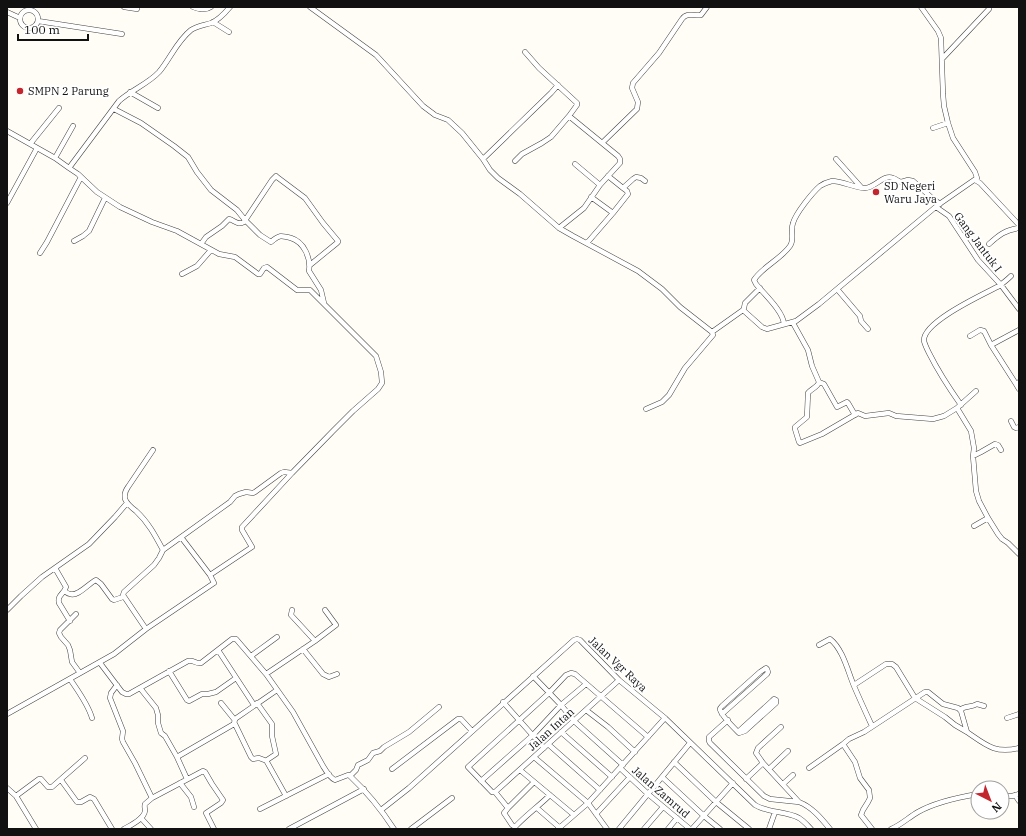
<svg xmlns="http://www.w3.org/2000/svg" width="1026" height="836" viewBox="0 0 1026 836" font-family="'IBM Plex Serif',serif">
<rect width="100%" height="100%" fill="#fffdf5"/>
<g fill="none" stroke-linecap="round" stroke-linejoin="round">
<!-- street casing -->
<g stroke="#444" stroke-width="5.5">
<path id="street" d="M124,7L137,9V7
M193,7C199,9 205,11 211,7
M310,7L376,55L423,106L435,115L448,120L462,133L483,159L490,170L498,178L520,194L559,228L573,236L638,271L662,289L680,307L712,332L743,310L762,327L767,329L796,321L819,304L938,205L977,178L975,172L953,138L948,123L944,106L943,94L941,38L938,31L921,7
M20 19a9 9 0 1 1 18 0a9 9 0 1 1-18 0Z
M7,12L20,18
M38,21L122,34
M213,22L229,32
M525,52L539,68L577,103V105L569,116L618,156L620,159V163L600,185L584,208L559,228
M942,59L989,9
M130,92L158,108
M114,109L141,123L174,146L188,157L197,172L211,190L237,210L245,220L260,235L271,242C279,235 281,235 291,238C304,242 311,258 309,271L321,290L324,303
M933,128L948,123
M7,131L55,158L69,168L119,101C131,90 148,84 159,72C170,59 177,41 191,30C197,26 205,25 211,23C219,20 225,13 230,7
M602,143L637,109L638,102L632,88L633,83L659,53L682,19C687,12 694,16 701,15L707,7
M30,144L59,108
M55,158L73,126
M483,159L551,93L558,85
M836,159L861,187
M515,161L522,154L542,143L551,137L569,116
M575,164L600,185
M608,176L623,188L633,179L636,177L641,178L645,181
M975,180L980,183L1019,225
M7,203L37,148
M936,207L949,216L978,260L1001,285L1019,309
M613,213L628,194L627,191L623,188
M74,241L83,236L89,231L105,198
M587,243L613,213L591,197
M201,244L206,237L222,226L229,219C234,220 238,226 244,222L272,180L276,176L277,177L305,198L323,223L338,241V242L337,243L310,265
M989,244C999,235 1005,230 1019,228
M40,253L47,242L81,177
M182,274L197,266L211,250
M837,289L860,316L861,321L868,329
M743,310L744,308L745,303L760,288
M793,323L808,350L812,366L819,382L824,384L837,407L847,402L848,403L855,415
M784,324C783,311 764,294 756,284L754,280C761,268 781,259 790,246C795,239 790,231 793,223C796,213 812,193 820,186C823,184 828,182 832,181C843,181 854,188 865,188C875,188 883,174 893,178C896,179 898,181 901,182L908,180L913,181L932,198L940,204
M970,336L980,330L984,331L991,345L1016,384
M991,345L1019,330
M819,382C818,387 811,389 808,393L807,417L795,427V429L799,442L800,443L822,434L858,413L865,416L889,413L896,416L933,419L944,416L957,408L976,391
M1019,382L1016,384L1019,389
M961,405C949,388 938,371 929,353C927,349 925,345 924,341C922,322 984,294 999,286C1003,283 1007,280 1011,276
M957,408L971,431L974,448L973,456L976,491L979,501L988,518L998,534L1002,539L1008,543L1019,554
M646,409L662,402L669,395L685,368L713,335L712,332
M1011,421L1014,427L1016,428L1019,427
M153,450L128,487C125,491 124,494 125,499C127,504 132,508 136,511C148,522 155,535 163,550
M973,456L981,452L995,444L998,445L1001,450
M974,526L988,518
M181,537L210,575
M55,568L66,587C64,594 57,595 59,603L70,621
M64,591C66,592 68,594 70,594C78,597 89,583 96,580L101,584L112,599L114,600L123,597
M7,610L21,596L42,577L89,544L115,517L127,503
M76,614L60,630L59,633L61,637L68,645L70,650L72,662L80,673
M146,629L123,595L124,592L154,565L159,558L163,550L230,502L235,496L239,494L246,492L253,493L255,492L281,473L284,472L292,473
M315,641L336,625L325,610
M819,645L830,639C843,649 848,672 854,686C860,700 866,713 872,726
M303,649L323,674L329,677L337,674
M218,650L254,705
M251,656L277,637
M100,663L122,692L126,694H129L188,661C194,660 196,664 201,663L232,639H236L266,674L293,712L323,766C326,771 330,778 335,780L348,775L350,776C367,792 381,809 394,829
M169,671L187,700L189,701L202,694H208L216,692L236,678
M266,674L315,641L291,615L292,610
M533,676L561,705L574,721L623,765
M70,679C78,691 88,704 92,718
M117,685L111,693L110,698L123,731L122,739L123,742L135,763L152,798L145,804C144,806 145,808 145,811C144,819 131,825 124,829
M854,685L886,664H892L896,667L915,698L945,717L955,725L967,732
M140,688L156,708L158,715V723L161,733L165,736L177,757L187,779
M503,702L544,748
M221,703L234,719
M257,703L272,724V736L276,754L267,760V762L286,796
M586,710L608,727L635,752
M960,710C966,705 971,708 977,704L984,706
M7,714L114,654L146,629L214,583L210,575L252,547L242,530V527L292,473L333,431L353,411L378,389L382,383L381,372L376,356L310,290H297L267,267L264,268L260,274H258L235,257L219,254L177,231L152,222L120,207L97,192L78,174L69,168
M722,714L767,674L768,672L767,669L766,668L760,672L722,706C721,707 720,708 720,709C720,714 734,728 738,732L772,701L774,699L776,700V703L745,731L739,733L738,732
M1007,718L1019,714
M728,720L709,737V741L710,743L764,796L770,799L799,802
M235,724L251,757L253,759L259,758L267,761
M781,727L758,748L756,753L763,763L799,802C812,807 821,818 830,829
M561,732L612,777
M548,744L600,790
M177,757L234,724L235,719L277,690
M534,757L588,803L607,829
M674,762L716,802L749,829
M620,768L648,794L690,829
M809,768L843,744
M392,769L458,719H461L472,731
M769,769L788,751
M520,770L574,815
M350,776L356,770L358,765L368,760L373,753L380,751L384,747L409,732L439,707
M662,777L704,816L720,829
M746,779L763,763
M61,780L77,802H81L90,797L94,799L112,829
M481,781L533,735L561,705L586,684
M180,783L191,797L194,807
M783,784L793,775
M7,788L16,796L36,829
M495,792H492L468,767L549,693L566,675L571,673L575,674L648,737
M495,792L619,680
M495,792L508,808L534,782
M1015,795L1019,801
M16,796L39,779H41L48,787H52L85,758
M1002,796H1012L1019,794
M152,798L203,771L205,772L212,784L223,800L221,803L206,813L214,829
M508,808L504,813L512,825L515,827C526,815 539,806 550,795
M537,808L560,828
M260,809L329,774
M381,810L409,788L574,640L577,639L580,640L619,680L665,718L755,805C768,813 786,811 799,818C804,821 807,825 811,829
M596,814L630,777
M141,818L151,829
M289,829L364,789
M411,829L452,798
M558,829L588,803L665,718
M619,829L690,743
M644,829L663,807
M668,829L677,818
M692,829L733,783
M769,829L775,812
M872,829L861,815L863,810L868,802L870,798L869,790L860,778L855,762L843,744L849,739L864,732L925,692H928L943,704L958,708L961,711L967,732C986,745 995,754 1019,748
M891,829C901,825 909,817 918,812C934,803 960,797 978,794"/>
</g>
<!-- street -->
<use href="#street" stroke="#fff" stroke-width="4.5"/>
</g>
<!-- markers -->
<g fill="#c4262e" stroke="#fff" stroke-width="1.5">
<circle cx="20" cy="91" r="4"/>
<circle cx="876" cy="192" r="4"/>
</g>
<g text-anchor="middle" dominant-baseline="central" stroke-width="4" stroke-linejoin="round" paint-order="stroke">
<!-- poi labels -->
<g font-size="11" fill="#111" stroke="#fff" text-anchor="start">
<text x="28" y="91">SMPN 2 Parung</text>
<text x="884" y="186">SD Negeri<tspan x="884" dy="13">Waru Jaya</tspan></text>
</g>
<!-- street labels -->
<g font-size="11" fill="#111" stroke="#fff">
<text transform="translate(978 242) rotate(53)">Gang Jantuk I</text>
<text transform="translate(618 664) rotate(43)">Jalan Vgr Raya</text>
<text transform="translate(551 729) rotate(-42)">Jalan Intan</text>
<text transform="translate(661 792) rotate(41)">Jalan Zamrud</text>
</g>
</g>
<!-- border -->
<rect width="1026" height="836" fill="none" stroke="#111111" stroke-width="16"/>
<!-- north arrow -->
<g transform="translate(990 800) rotate(138)"><circle r="19" fill="#ffffff" stroke="#a0a0a0"/>
<path d="M0-3L7 15L0 10L-7 15Z" fill="#c4262e"/>
<text y="-6" font-size="11" font-weight="bold" text-anchor="middle" fill="#111111">N</text>
</g>
<!-- scale -->
<path d="M18 34v6h70v-6" fill="none" stroke="#111111" stroke-width="2"/>
<text x="24" y="34" font-size="12" fill="#111111" stroke="#ffffff" stroke-width="3" paint-order="stroke">100 m</text>
</svg>
